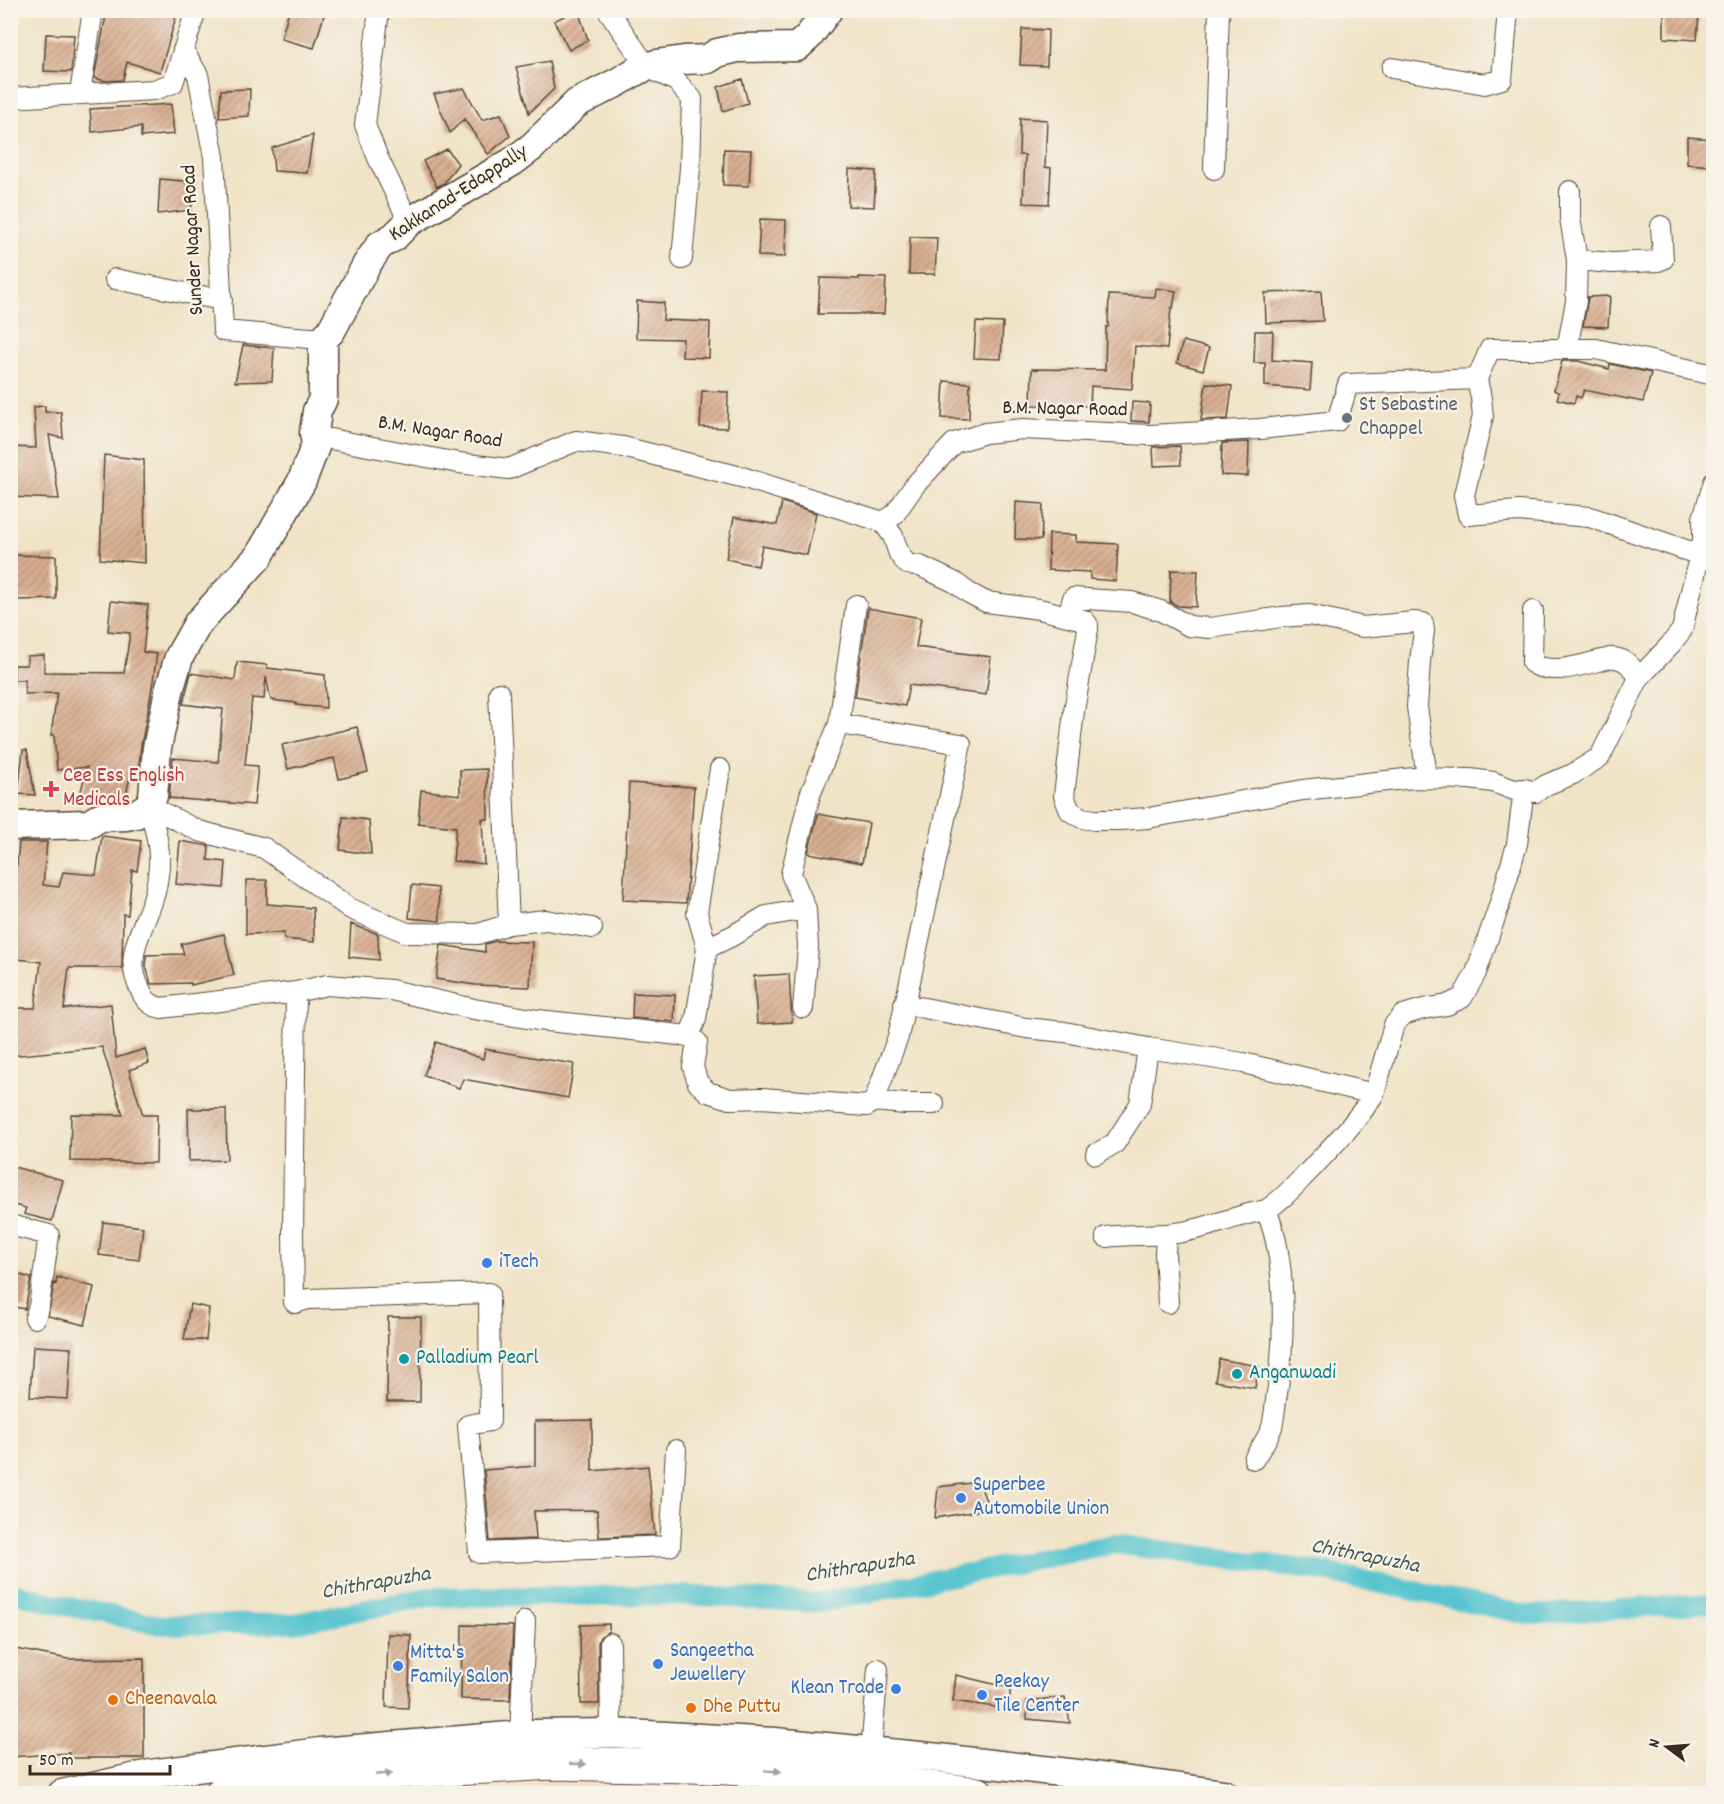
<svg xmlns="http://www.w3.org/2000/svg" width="1724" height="1804" viewBox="0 0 1724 1804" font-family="Dekko,sans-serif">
<defs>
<pattern id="building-hatch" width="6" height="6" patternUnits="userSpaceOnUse" patternTransform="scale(1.5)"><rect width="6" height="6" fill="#d8ae91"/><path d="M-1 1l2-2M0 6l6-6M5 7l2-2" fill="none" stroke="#b08e76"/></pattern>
</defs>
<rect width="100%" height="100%" fill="#f7f3e8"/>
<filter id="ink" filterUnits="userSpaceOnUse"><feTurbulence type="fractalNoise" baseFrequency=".0167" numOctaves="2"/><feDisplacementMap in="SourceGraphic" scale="12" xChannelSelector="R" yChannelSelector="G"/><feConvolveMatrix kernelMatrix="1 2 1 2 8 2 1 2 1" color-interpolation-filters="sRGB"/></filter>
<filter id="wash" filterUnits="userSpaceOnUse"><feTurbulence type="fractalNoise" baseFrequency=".008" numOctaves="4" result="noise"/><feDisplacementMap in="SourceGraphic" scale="24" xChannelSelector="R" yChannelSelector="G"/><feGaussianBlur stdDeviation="1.35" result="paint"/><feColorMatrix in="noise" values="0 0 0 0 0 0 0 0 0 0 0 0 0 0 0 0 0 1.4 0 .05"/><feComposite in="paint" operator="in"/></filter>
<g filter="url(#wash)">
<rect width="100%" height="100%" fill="#f0e3c7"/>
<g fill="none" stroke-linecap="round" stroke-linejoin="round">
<!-- canal -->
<path stroke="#57c4cf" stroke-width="20" d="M10,1591L52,1603L160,1625L295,1623L429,1597L685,1595L817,1603L1114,1544L1320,1571L1528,1615L1714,1603"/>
</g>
<g id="blocks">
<!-- building -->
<path fill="url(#building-hatch)" d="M107,10H178L160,72L127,62L123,80L106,81L94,78Z
M289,10H316L325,12L314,48L281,39Z
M576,10H578L588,40L569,50L554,21Z
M1664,10L1699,13L1697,40L1664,38Z
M1022,29L1048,30L1047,66L1020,65Z
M46,34L74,35L71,72L44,71Z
M549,61L554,89L529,113L516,67Z
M742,79L748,103L723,111L718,87Z
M464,88L482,120L501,114L510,136L488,154L464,119L450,133L434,94Z
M250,89L249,116L219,118L221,90Z
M171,104L174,134L141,137V127L92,132L90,109Z
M1020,118L1047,120L1045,167L1051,168L1049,204L1023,203L1025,155H1019Z
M313,135L307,173L274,171L272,148Z
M1687,137L1713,139V166L1687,164Z
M447,149L458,164L444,183L437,187L423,161Z
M724,149L751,150L749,186L723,185Z
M849,169L876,171L874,207L848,206Z
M160,179L195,182L191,210L158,214Z
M760,219L786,220L785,257L758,256Z
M910,237L937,238L935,274H909Z
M859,277L886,278L884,314H818L820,278L859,279Z
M1156,288L1176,291L1173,308H1171L1167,349L1135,346L1132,389L1091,386L1090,406L1031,405L1032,369L1105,370L1106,327H1108L1109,295L1155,297Z
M1321,291L1323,321L1266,323L1265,293Z
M1610,296L1608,327L1583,326L1588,297Z
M637,301L664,303L663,320L710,322L709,358L682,357L683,339L636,338Z
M976,322L1003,323L1001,359L974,358Z
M1255,331H1273L1272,360L1312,363L1310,390L1265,386V363H1254Z
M1183,341L1209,348L1203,370L1177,363Z
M243,345L274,348L272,381L235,382Z
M1562,361H1578L1609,369L1610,364L1651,373L1643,402L1584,390L1581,398L1576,396L1574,403L1557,399L1559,393L1554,390Z
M944,381L970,383L969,419L942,418Z
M1206,383L1232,386L1228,419L1201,420Z
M702,391L728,392L727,428L700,427Z
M1132,402L1150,403L1149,422L1131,421Z
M45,406V412H61L63,438L49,435L59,499L10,497V447L36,448L34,407Z
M1249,442L1248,476L1221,475L1222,443Z
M1180,446L1181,465L1154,466L1153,447Z
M104,455L144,460L145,563L100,559Z
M782,502L816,513L807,555L762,546L758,566L726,559L734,517L777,525Z
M1016,502L1043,504L1041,540L1015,539Z
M1049,534L1076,535V542L1118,544L1116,581L1090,579V572L1048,570Z
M10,555L56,556V599L18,600L14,581L10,580Z
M1171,570L1198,571L1196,607L1178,606L1170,602Z
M111,601L148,605L143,652L157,654L151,694L141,745L138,774L131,773L125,799L105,800L80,795L87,767L57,770L54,735H51L57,693L25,694V680H14V665H27V656L44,655V672L124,673L130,633L108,631Z
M868,608L921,618L916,647L991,657L986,695L909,685L905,706L855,697Z
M237,662L267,665V668L325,675L326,708L296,705V703L271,700L266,677L264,699L252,698L245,765L258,766L254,805L169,798L173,758L218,762L223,709L183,704L191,673L235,680Z
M357,727L368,772L339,779L334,758L288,769L282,745Z
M23,750H27L35,795L18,794Z
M487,769L488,819H482L484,864L453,861L456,827L418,823L421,790L460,795V770Z
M629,783L694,787L686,903L623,900Z
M818,814L869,823L862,863L808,853Z
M343,817L369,820L371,854L340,850Z
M102,836L141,841L137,871L132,870L128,915L123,914L122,968H69L64,1009L111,1004L116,1058L145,1049L149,1063L129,1070L143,1115H157L156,1163L70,1161L71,1114L123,1115L102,1047L10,1056V1008H35L41,962L10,958V866L17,865L19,842H47L43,885L59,887L63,872L96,875Z
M180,841L209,846L208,860L226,862L224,888L176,884Z
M246,880H267V904L313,908L314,942L284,939V933L246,934Z
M412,885L438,888L440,921L409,918Z
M351,924L378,934L379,960L349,957Z
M224,934L234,975L191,985V983L151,984L146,966V955L184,954L181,944Z
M496,941L532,942L530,987L475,985L436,979L441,945L485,952V944Z
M789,974L792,1022L757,1024L754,976Z
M633,993L675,995L674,1022L632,1018Z
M436,1042L483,1059L485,1049L574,1064L568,1098L463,1079L459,1088L424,1075Z
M188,1109H226L227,1160L189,1161Z
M10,1166L63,1180L52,1221L24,1214L26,1208L10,1204Z
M103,1222L143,1227L139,1260L99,1255Z
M10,1272L31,1278L25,1309L10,1306Z
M57,1277L94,1287L85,1325L48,1316L54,1283L56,1284Z
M190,1304L209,1308L206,1340H184Z
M388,1317H421L420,1402H387Z
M33,1346L71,1348L68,1399L30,1397Z
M1219,1359L1259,1366L1255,1388L1215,1381Z
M592,1420V1471L648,1466L655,1535L599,1537L597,1510L534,1511L536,1539L490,1541L484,1470L535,1466V1421Z
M979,1482L989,1509L935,1518L938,1487Z
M609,1624V1631L600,1637L598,1643L599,1704H581L580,1625Z
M462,1625L513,1626L510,1700L461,1699Z
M388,1634L411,1635L408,1708L386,1707Z
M10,1648L68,1659L144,1658V1758H69V1753L10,1757Z
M956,1675L1010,1688V1709L953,1701Z
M1065,1697L1070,1723L1027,1719V1701Z"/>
</g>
</g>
<g filter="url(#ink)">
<use href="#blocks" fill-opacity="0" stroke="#564637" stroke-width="1.5"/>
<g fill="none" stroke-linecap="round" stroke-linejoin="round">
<!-- street casing -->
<g stroke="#564637" stroke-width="22">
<path id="street" d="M379,10L365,125L378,158L409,222
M608,10L647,67L676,81L692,99L690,168L682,259
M183,50L198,75L214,157L223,331L323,339
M1392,68L1485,84L1502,79L1508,10
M80,93L93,10
M10,98L154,90L173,83L196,10
M1214,169L1219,10
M1577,260L1612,263L1658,261L1663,259L1661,226
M115,279L222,300
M1567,349L1576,301L1577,260L1570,218V191
M1477,379L1481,398L1483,416L1464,495L1468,515L1518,511L1590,517L1700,555
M314,436L459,463L509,469L576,441L623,447L745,478L883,522L894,515L915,485L954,443L985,433L1023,429L1149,435L1260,429L1337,421L1348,384L1477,379L1490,349H1596L1714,375
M883,522L893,536L899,554L907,564L920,566L954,582L969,593L986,602L1039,609L1084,620L1088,625V629L1074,711L1064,796L1070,811L1082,818L1095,820H1120L1148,818L1303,790L1414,778L1470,779L1493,782L1514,790L1524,789L1536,792L1546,785L1573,774L1600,757L1639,678L1671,644L1682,630L1703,540V518L1714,482
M1533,611L1532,663C1553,677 1587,663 1610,658C1614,657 1624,660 1627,663C1632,667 1636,673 1639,678
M1068,615L1073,598L1132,602L1161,611L1189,626L1210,628L1281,617L1309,615L1363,627L1414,622L1423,623L1424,631L1420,661L1417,707L1427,777
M499,693L509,924
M592,928L546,920L509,924L478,934L407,933L351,909L264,848L199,831L149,806C155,829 162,851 158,875C157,884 155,894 152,902C141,934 123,957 141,991C145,1001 151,1006 161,1008L296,992L293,1233L294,1302L295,1303L308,1299L489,1293L490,1421L468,1425L479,1553L670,1546L676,1450
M707,948L697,913L720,769
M296,992L327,985L391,990L474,1009L538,1020L689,1036L697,1042L693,1067L698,1083L708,1092L730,1099L762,1098L867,1106L874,1101L898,1037L961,744L839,724
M904,1004L1026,1028L1065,1032L1148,1048L1243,1063L1374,1094L1394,1025L1403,1015L1423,1009L1447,1005L1462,998L1476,973L1499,906L1517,844L1524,789
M803,1008L808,947L806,909L791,874L810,795L839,724L856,605
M689,1036L696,1019L707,948L732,936L766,916L806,909
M874,1101L905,1104H934
M1096,1154L1115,1143L1140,1104L1148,1048
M10,1225L49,1235L39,1306L35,1318
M1166,1234L1165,1254L1168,1303
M1106,1237C1129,1234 1153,1236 1176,1233C1207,1229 1236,1215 1266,1210
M1254,1459C1260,1449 1268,1438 1272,1427C1274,1419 1275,1408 1276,1400C1285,1346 1288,1260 1266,1210C1284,1199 1296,1184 1311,1169C1335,1143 1355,1124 1374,1094
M610,1643L611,1733
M520,1736L525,1621
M871,1751L878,1669"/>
</g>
<!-- secondary casing -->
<g stroke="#564637" stroke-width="31">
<path id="secondary" d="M10,826L89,824L100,817L126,816L136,814L149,806L153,796L157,748L169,691L179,657L198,623L259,556L302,481L316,444L314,433L317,411L323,399V339L331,331L367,264L380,245L394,237L409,222L512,162L532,147L577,103L618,82L638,70L656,64L684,60L708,59L717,53L738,48L797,47L809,36L828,10
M62,1794L150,1774L320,1752L532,1734L611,1733L775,1742L930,1757L1087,1775L1224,1794"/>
</g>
<!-- highway casing -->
<g stroke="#564637" stroke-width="35">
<path id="highway" d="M221,1794L385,1773L552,1763L693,1766L776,1771L863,1779L978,1794"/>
</g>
<!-- street -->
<use href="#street" stroke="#fff" stroke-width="20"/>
<!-- secondary -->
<use href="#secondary" stroke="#fff" stroke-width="28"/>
<!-- highway -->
<use href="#highway" stroke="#fff" stroke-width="33"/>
</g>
<!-- one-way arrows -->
<defs><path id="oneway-solid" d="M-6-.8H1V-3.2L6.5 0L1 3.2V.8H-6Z" transform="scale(1.5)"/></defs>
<g fill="#a79f9a">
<use href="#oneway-solid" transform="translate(578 1764) rotate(1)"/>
<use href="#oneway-solid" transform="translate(773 1771) rotate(4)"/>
<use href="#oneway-solid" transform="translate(384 1774) rotate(-5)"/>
</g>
</g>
<!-- markers -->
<circle fill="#6b7280" stroke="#f7f3e8" stroke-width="2" cx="1347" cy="418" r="6"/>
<path fill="#e0444e" stroke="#f7f3e8" stroke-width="2" d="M48 780h6v6h6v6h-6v6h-6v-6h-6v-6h6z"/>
<g fill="#3f7fe0" stroke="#f7f3e8" stroke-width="2">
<circle cx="487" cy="1263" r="6"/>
<circle cx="961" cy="1498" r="6"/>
<circle cx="658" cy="1664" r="6"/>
<circle cx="398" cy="1666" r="6"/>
<circle cx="896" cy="1689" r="6"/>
<circle cx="982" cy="1695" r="6"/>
</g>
<g fill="#0f9aa8" stroke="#f7f3e8" stroke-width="2">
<circle cx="404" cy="1359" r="6"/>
<circle cx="1237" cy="1374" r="6"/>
</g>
<g fill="#e8710a" stroke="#f7f3e8" stroke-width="2">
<circle cx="113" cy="1700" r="6"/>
<circle cx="691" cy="1708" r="6"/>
</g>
<g text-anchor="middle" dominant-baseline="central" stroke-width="4.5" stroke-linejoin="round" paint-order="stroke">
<!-- street labels -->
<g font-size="21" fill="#3b2a1e" stroke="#f7f3e8">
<text transform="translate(459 194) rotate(-33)">Kakkanad-Edappally</text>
<text transform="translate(194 240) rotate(-93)">Sunder Nagar Road</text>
<text transform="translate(1065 410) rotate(1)">B.M. Nagar Road</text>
<text transform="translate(440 433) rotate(9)">B.M. Nagar Road</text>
</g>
<!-- worship labels -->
<g font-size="21" fill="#5b616d" stroke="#f7f3e8" text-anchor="start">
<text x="1359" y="406">St Sebastine<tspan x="1359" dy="24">Chappel</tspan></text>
</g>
<!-- health labels -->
<g font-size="21" fill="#be3a42" stroke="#f7f3e8" text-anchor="start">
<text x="63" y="777">Cee Ess English<tspan x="63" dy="24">Medicals</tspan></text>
</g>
<!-- shop labels -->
<g font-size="21" fill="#366cbe" stroke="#f7f3e8" text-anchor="start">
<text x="499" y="1263">iTech</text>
<text x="973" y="1486">Superbee<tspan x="973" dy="24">Automobile Union</tspan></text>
<text x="670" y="1652">Sangeetha<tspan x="670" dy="24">Jewellery</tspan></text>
<text x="410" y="1654">Mitta's<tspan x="410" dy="24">Family Salon</tspan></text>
<text x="994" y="1683">Peekay<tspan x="994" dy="24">Tile Center</tspan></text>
<text x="884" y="1689" text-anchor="end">Klean Trade</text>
</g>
<!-- culture labels -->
<g font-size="21" fill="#0d838f" stroke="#f7f3e8" text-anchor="start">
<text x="416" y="1359">Palladium Pearl</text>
<text x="1249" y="1374">Anganwadi</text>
</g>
<!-- food labels -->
<g font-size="21" fill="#c56008" stroke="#f7f3e8" text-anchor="start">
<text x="125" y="1700">Cheenavala</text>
<text x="703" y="1708">Dhe Puttu</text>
</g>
<!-- water labels -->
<g font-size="22" font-style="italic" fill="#435853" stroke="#f7f3e8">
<text transform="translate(1365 1557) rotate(11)">Chithrapuzha</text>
<text transform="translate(860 1568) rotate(-9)">Chithrapuzha</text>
<text transform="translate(376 1584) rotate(-10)">Chithrapuzha</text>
</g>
</g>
<!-- margin -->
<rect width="1724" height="1804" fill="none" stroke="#f7f3e8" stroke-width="36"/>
<!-- north arrow -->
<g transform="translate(1667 1747) rotate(286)" stroke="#f7f3e8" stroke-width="4.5" paint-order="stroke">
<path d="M0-4.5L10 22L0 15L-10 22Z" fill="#3b2a1e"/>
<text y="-9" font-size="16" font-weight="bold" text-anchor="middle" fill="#3b2a1e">N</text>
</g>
<!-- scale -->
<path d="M30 1765v9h140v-9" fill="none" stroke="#3b2a1e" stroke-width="3"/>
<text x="39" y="1765" font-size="18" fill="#3b2a1e" stroke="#f7f3e8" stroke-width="4.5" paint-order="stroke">50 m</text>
</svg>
